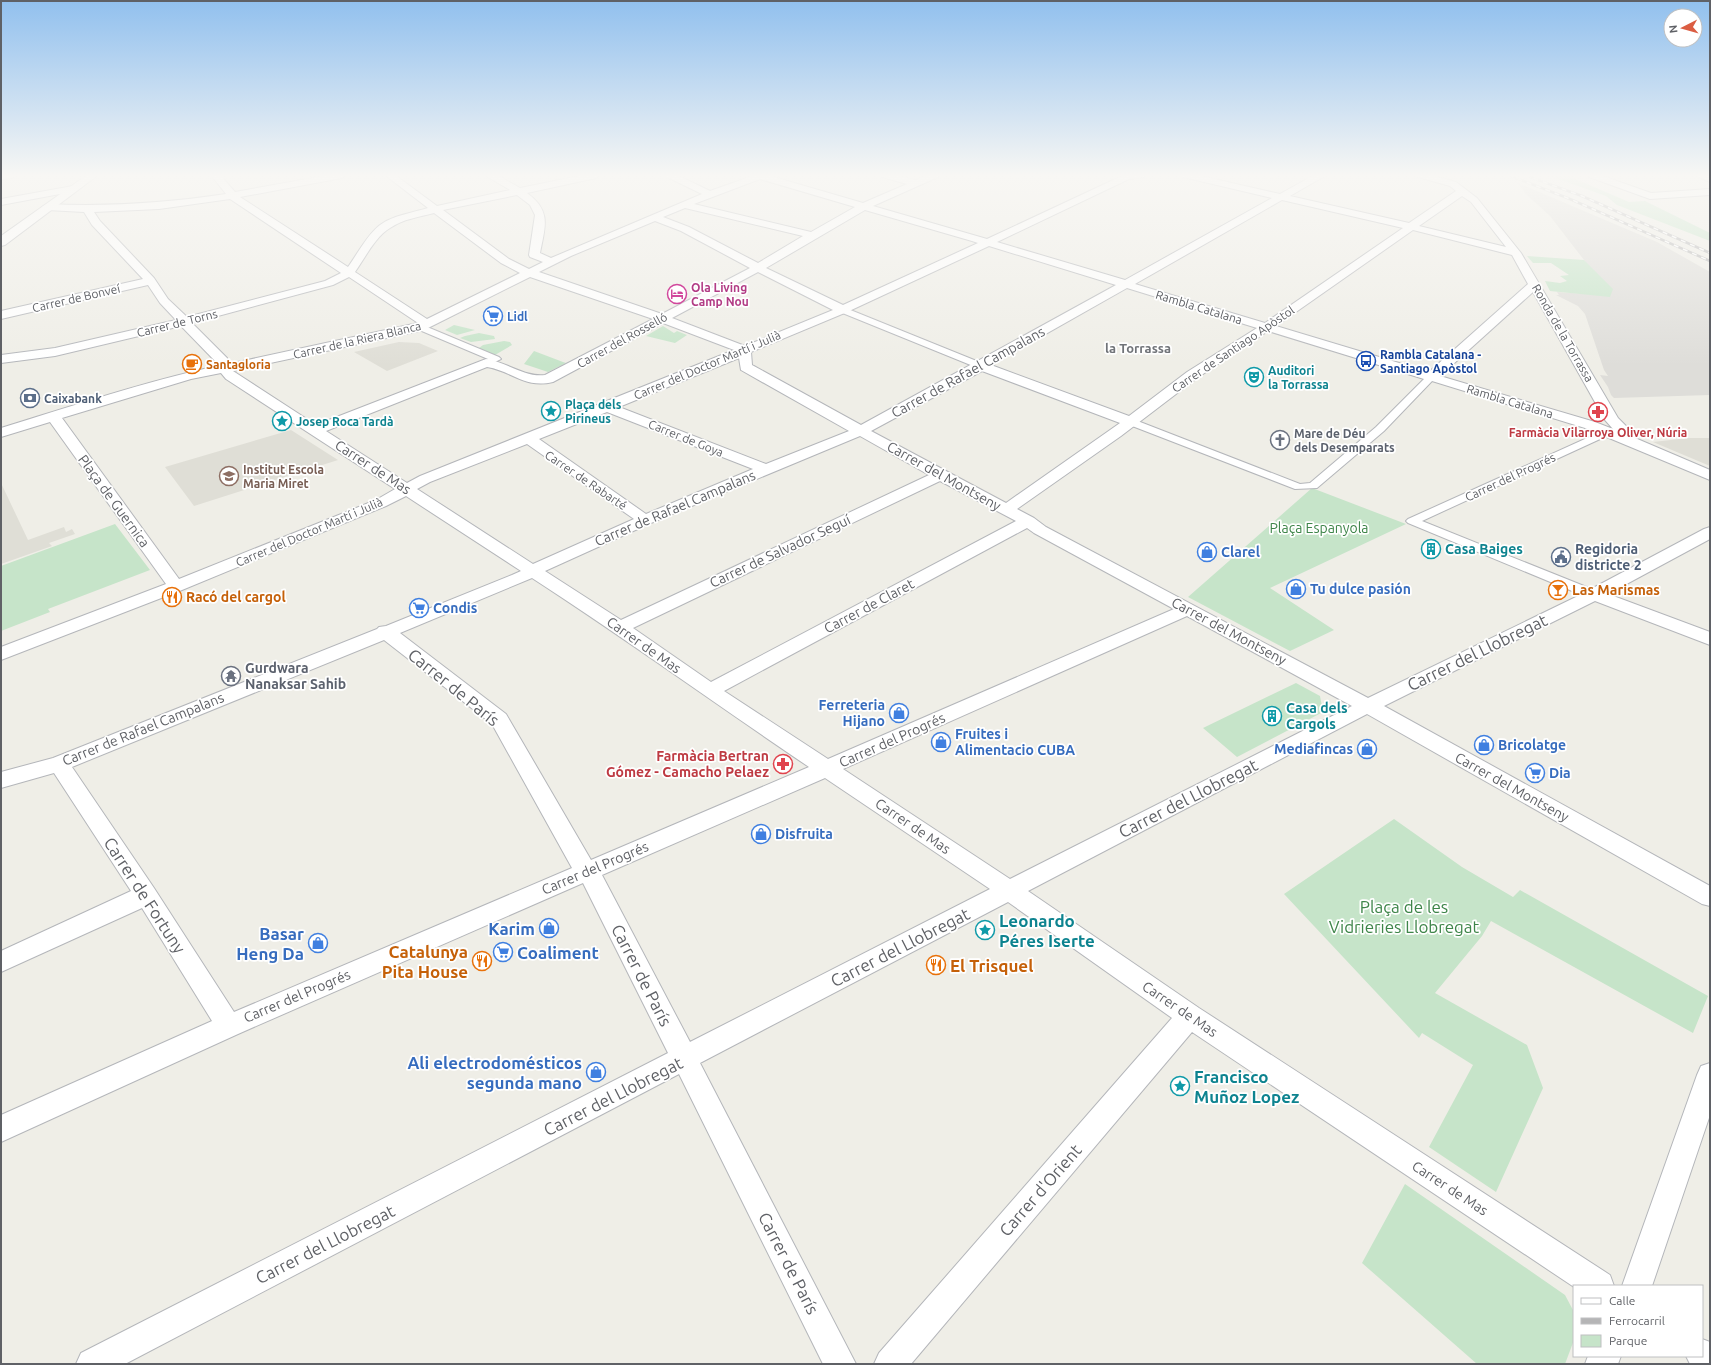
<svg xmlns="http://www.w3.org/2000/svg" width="1711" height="1365" viewBox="0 0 1711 1365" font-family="Ubuntu,sans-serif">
<rect width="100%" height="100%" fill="#efeee7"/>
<!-- industrial -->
<path fill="#deddd9" d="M1518,183L1657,242L1710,272V395L1614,398L1611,395L1608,387L1600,375L1608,376L1604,370L1585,314L1578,306L1556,295H1559L1557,292L1601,295L1584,260L1550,216L1525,193Z"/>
<!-- education -->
<path fill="#dfded6" d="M399,342L419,343L438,351L387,371L354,352Z
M291,430L338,460L194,506L165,467Z
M1689,438H1710V466L1653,442Z
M1,483L28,540L64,527L66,532L72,529L75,534L49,543L52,546L1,564Z"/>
<!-- green -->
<path fill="#c6e4c9" d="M1547,175H1566L1629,202L1645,201L1710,233V241L1617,205L1606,196Z
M1527,256L1584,260L1613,289L1610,297L1550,291L1545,281L1560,283L1567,281L1560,276L1569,275L1551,263H1533Z
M454,325L475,330L457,335L445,330Z
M663,326L674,333L677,331L687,335L675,343L646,336Z
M479,333L494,336L495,339L471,342L460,338L465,336Z
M504,341L510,342L512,345L495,355L479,348L483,345Z
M534,351L563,362L566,363L548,372L524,364Z
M1312,488L1406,524L1270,588L1334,630L1290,651L1188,597Z
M115,524L150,570L48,609L50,612L1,631V566Z
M1296,683L1320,696L1323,712L1237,757L1203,728Z
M1394,819L1462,867L1513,897L1520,890L1708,996L1693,1033L1491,921L1482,936L1435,993L1527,1045L1543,1088L1496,1192L1429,1147L1473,1065L1422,1033L1419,1038L1284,894Z
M1405,1184L1565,1295L1574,1312V1340L1565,1364H1477L1362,1263Z"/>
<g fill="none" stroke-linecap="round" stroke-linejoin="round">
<!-- pedestrian casing -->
<g stroke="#b4b6ba" stroke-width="2">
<path id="pedestrian" d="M843,307L984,364L986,366L984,368H978L840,312L839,310Z
M420,324L499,357L501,359L489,365H483L481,363L488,359L417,329L416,327Z
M1430,375L1433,376L1435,378L1433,380L1384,431L1317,488L1295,489L1127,424L1126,422L1131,419L1135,420L1300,484L1310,483L1376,427L1427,376Z
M1607,429L1611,430L1612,432L1611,434L1422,521L1599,592L1600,595L1599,598H1589L1408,523L1406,521L1408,519Z"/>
</g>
<!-- minor casing -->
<g stroke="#b4b6ba" stroke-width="2">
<path id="minor" d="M1,175H17L12,178L1,179Z
M211,175H220L235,192L329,175H346L342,178L240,197L348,267C358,253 367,235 380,225C394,215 412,213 428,208L385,175H395L437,206L510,190L488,177L487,175H497L520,188L584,175H600L596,178L527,193C552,211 545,227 540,253L551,258L702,194L667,177L666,175H677L710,191L755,175H767L863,203L907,184L882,177L881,175H895L916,180L928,175H939L938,177L873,206L987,239L1124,175H1145L1144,177L1129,179L997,242L1125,280L1272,198L1183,177L1182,175H1197L1280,194L1314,175H1324L1323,177L1290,196L1409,223L1456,191L1450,186L1418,177L1417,175H1430L1456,182L1477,198L1521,253L1618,418L1634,434L1635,438L1710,470V480L1585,428L1432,381H1425L1424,379L1268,331L1197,378L1121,436L1017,509L1034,518L1046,527L1368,698L1578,596L1704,529L1710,527V539L1608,594L1710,632V645L1595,601L1384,706L1710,886V906L1702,904L1367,714L1028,891L1199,1008L1610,1275L1614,1286H1574V1287L1192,1032L911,1364H874L879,1353L1172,1018L1008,902L700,1063L856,1364H823L679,1074L125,1364H76L81,1353L668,1053L583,883L238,1034L1,1142V1115L212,1021L142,908L1,972V951L131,891L54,773L1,788V772L53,758L377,629L379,627L386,626L512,575L521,571L406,496L386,506L182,590L1,660V647L166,584L50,422L1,437V428C72,406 144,382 217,366L216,362L181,326L55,356L1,363V355L55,348L176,320L160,303L148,285L1,319V311L143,279L92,225L84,212L47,210L42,207L47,204C108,207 166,203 226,194ZM760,179L855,207L811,232L694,204ZM517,195L530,205L535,215L529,255L530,257L543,262L529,269L509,259L443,210ZM1462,196L1471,202L1506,247L1419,226ZM230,199L341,273L325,281L187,317L168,299L154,278L100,221L94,212L159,209ZM1282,200L1403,228L1265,323L1135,284ZM685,208L803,236L758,263L689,227L663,217ZM865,210L972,241L978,243L843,305L766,268ZM434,213L501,263L520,273L427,319L355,272C365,258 375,237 390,228C403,219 419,217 434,213ZM655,221L681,231L750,268L662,314L539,272L571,256ZM1413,230L1512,255L1528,284L1429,372L1276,326ZM989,246L1116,285L861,425L752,365L751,352L847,312ZM758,272L833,310L745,346L672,318ZM349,277L418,323L229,364L227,358L192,323L333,285ZM530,277L653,319L545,375C527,378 506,362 486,359L316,425L233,371L424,330ZM1127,288L1257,328L1187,372L1129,416L991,365ZM1533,292L1605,420L1613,429L1595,422L1440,376ZM663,323L734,350L420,476L407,483L326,431L487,367C512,371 525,389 553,382ZM739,358L741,370L849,431L766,464L619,407ZM982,371L1120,423L1006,503L871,431ZM221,373L226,379L395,489L376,500L179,579L62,418L191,379ZM607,412L753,469L646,514L539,439ZM860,436L929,475L621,620L545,571L651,523ZM527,444L634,519L533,564L417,489L430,482ZM940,481L1016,521L711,682L633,628ZM1027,528L1034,533L1174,609L828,759L724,691ZM532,578C626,639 717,705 809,767L591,860L506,714L400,633ZM1187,616L1352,706L1010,879L843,769ZM384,640L492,724L572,868L234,1012L154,888L72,767ZM825,778L990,889L690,1042L602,875Z
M1587,175H1600L1651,193L1710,189V195L1650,199L1589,177Z
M1695,175L1710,176V182Z
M73,186L78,189L76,191L1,205V199Z
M1710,1063V1115L1652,1286H1622L1697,1075L1701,1066Z
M1702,1339L1710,1342V1364H1690L1686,1356H1702Z
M1588,1356H1621L1618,1364H1585Z"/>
</g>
<!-- tertiary casing -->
<g stroke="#b4b6ba" stroke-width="2">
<path id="tertiary" d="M87,175H98L5,245L1,246V236Z"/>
</g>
<!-- pedestrian -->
<use href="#pedestrian" fill="#fff" fill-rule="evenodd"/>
<!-- minor -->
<use href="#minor" fill="#fff" fill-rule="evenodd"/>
<!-- tertiary -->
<use href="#tertiary" fill="#fff" fill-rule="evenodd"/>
<!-- rail casing -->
<g stroke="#b5b5b6" stroke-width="2.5">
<path id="rail" d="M1508,175L1570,199L1710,261
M1524,175L1582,196L1710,253"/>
</g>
<!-- rail -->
<use href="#rail" stroke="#fff" stroke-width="1.5" stroke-dasharray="5" stroke-linecap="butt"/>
</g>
<!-- sky -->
<linearGradient id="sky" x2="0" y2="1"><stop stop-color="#91c0ee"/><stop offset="0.48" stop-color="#f8f7f4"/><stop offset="1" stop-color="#f8f7f4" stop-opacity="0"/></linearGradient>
<rect width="1711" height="366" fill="url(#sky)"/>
<!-- icons -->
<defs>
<g id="hotel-ring" transform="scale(1)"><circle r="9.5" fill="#fff" stroke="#d1479c" stroke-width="1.5"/><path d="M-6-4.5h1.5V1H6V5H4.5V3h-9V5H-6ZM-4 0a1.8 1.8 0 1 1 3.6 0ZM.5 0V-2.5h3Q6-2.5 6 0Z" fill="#d1479c"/></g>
<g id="supermarket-ring" transform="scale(1)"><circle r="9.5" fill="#fff" stroke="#3f7fe0" stroke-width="1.5"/><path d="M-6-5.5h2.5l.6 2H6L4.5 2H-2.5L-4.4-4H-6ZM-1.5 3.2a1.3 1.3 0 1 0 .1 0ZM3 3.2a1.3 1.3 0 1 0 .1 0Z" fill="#3f7fe0"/></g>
<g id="bus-ring" transform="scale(1)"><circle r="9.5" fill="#fff" stroke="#1a4fb4" stroke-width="1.5"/><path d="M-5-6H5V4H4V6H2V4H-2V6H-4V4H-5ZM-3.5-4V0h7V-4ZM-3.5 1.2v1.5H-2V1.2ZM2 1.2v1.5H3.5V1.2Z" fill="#1a4fb4"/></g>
<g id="cafe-ring" transform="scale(1)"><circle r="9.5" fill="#fff" stroke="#e8710a" stroke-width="1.5"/><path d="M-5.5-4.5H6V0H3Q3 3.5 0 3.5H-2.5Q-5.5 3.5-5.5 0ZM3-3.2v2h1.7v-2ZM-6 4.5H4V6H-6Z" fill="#e8710a"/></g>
<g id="theatre-ring" transform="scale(1)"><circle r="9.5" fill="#fff" stroke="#0f9aa8" stroke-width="1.5"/><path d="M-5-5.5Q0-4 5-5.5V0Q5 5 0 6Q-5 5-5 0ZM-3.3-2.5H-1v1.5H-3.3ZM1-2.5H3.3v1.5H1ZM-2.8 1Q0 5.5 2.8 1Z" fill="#0f9aa8"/></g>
<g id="bank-ring" transform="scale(1)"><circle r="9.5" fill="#fff" stroke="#5c6f8a" stroke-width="1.5"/><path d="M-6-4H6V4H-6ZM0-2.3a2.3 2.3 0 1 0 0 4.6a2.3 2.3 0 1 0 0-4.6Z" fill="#5c6f8a"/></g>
<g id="sight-ring" transform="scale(1)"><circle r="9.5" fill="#fff" stroke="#0f9aa8" stroke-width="1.5"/><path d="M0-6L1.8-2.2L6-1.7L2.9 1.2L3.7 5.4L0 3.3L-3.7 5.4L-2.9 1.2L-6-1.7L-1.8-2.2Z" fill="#0f9aa8"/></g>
<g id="pharmacy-ring" transform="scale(1)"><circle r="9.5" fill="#fff" stroke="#e0444e" stroke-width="1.5"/><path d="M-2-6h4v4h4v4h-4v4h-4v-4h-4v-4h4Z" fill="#e0444e"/></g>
<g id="church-ring" transform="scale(1)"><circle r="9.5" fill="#fff" stroke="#6b7280" stroke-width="1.5"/><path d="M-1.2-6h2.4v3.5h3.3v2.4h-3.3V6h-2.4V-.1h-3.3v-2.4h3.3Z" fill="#6b7280"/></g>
<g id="school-ring" transform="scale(1)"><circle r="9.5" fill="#fff" stroke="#8d6e63" stroke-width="1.5"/><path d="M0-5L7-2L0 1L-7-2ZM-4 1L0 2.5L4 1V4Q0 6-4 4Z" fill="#8d6e63"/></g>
<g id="building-ring" transform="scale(1)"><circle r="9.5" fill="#fff" stroke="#0f9aa8" stroke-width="1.5"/><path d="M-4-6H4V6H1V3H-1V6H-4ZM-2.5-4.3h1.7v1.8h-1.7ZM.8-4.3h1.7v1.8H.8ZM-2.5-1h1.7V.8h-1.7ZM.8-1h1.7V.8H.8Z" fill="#0f9aa8"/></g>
<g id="shop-ring" transform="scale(1)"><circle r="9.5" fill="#fff" stroke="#3f7fe0" stroke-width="1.5"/><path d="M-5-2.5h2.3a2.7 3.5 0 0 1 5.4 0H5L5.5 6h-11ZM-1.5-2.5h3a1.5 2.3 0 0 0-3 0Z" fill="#3f7fe0"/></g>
<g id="civic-ring" transform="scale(1)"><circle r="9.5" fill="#fff" stroke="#5c6f8a" stroke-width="1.5"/><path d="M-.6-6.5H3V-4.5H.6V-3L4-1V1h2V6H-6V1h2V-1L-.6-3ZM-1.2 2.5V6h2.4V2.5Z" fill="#5c6f8a"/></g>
<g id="bar-ring" transform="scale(1)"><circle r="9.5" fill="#fff" stroke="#e8710a" stroke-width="1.5"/><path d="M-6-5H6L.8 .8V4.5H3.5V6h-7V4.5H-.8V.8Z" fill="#e8710a"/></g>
<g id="restaurant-ring" transform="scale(1)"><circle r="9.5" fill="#fff" stroke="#e8710a" stroke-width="1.5"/><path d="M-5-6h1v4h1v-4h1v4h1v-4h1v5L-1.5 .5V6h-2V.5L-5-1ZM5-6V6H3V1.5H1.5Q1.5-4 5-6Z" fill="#e8710a"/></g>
<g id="temple-ring" transform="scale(1)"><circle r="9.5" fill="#fff" stroke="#6b7280" stroke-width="1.5"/><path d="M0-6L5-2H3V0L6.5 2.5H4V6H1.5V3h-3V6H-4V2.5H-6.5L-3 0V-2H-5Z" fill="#6b7280"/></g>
</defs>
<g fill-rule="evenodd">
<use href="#hotel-ring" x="677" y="294"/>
<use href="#supermarket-ring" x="493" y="316"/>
<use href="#bus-ring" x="1366" y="361"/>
<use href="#cafe-ring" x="192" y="364"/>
<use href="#theatre-ring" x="1254" y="377"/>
<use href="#bank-ring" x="30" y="398"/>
<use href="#sight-ring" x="551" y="411"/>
<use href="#pharmacy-ring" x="1598" y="412"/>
<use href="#sight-ring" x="282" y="421"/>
<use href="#church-ring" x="1280" y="440"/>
<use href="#school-ring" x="229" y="476"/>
<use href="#building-ring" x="1431" y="549"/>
<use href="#shop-ring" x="1207" y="552"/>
<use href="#civic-ring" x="1561" y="557"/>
<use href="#shop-ring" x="1296" y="589"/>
<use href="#bar-ring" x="1558" y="590"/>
<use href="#restaurant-ring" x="172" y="597"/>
<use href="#supermarket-ring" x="419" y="608"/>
<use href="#temple-ring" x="231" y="676"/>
<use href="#shop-ring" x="899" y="713"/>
<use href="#building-ring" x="1272" y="716"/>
<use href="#shop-ring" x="941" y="742"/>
<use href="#shop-ring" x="1484" y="745"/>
<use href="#shop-ring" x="1367" y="749"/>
<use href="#pharmacy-ring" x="783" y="764"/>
<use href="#supermarket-ring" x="1535" y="773"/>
<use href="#shop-ring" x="761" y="834"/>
<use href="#shop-ring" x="549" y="928"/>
<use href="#sight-ring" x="985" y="930"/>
<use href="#shop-ring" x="318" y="943"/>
<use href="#supermarket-ring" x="503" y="952"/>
<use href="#restaurant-ring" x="482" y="961"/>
<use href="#restaurant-ring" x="936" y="965"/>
<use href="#shop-ring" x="596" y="1072"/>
<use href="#sight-ring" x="1180" y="1086"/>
</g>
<g text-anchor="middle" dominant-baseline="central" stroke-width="3.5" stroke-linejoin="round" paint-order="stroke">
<!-- far-hotel labels -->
<g font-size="12" font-weight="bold" fill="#b23c85" stroke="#fff" text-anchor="start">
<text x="691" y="287">Ola Living<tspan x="691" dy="14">Camp Nou</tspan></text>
</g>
<!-- far-street labels -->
<g font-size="12" fill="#5f6166" stroke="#fff">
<text transform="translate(76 298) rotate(-13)">Carrer de Bonveí</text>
<text transform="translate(1199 307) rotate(17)">Rambla Catalana</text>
<text transform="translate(177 323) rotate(-14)">Carrer de Torns</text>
<text transform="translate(1563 333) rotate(60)">Ronda de la Torrassa</text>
<text transform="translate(357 340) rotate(-13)">Carrer de la Riera Blanca</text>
<text transform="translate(622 340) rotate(-29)">Carrer del Rosselló</text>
<text transform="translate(1233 349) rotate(-34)">Carrer de Santiago Apòstol</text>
<text transform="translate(707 365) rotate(-23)">Carrer del Doctor Martí i Julià</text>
<text transform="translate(1510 401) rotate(17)">Rambla Catalana</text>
<text transform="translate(686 438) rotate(22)">Carrer de Goya</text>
<text transform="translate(1510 477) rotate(-25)">Carrer del Progrés</text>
<text transform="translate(586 480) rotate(34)">Carrer de Rabarté</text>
<text transform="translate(309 532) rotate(-23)">Carrer del Doctor Martí i Julià</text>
</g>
<!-- far-shop labels -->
<g font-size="12" font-weight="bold" fill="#366cbe" stroke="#fff" text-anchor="start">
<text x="507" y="316">Lidl</text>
</g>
<!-- far-transit labels -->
<g font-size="12" font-weight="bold" fill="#164399" stroke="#fff" text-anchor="start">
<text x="1380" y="354">Rambla Catalana -<tspan x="1380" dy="14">Santiago Apòstol</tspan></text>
</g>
<!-- far-food labels -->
<g font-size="12" font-weight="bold" fill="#c56008" stroke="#fff" text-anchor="start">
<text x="206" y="364">Santagloria</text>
</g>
<!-- far-culture labels -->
<g font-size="12" font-weight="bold" fill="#0d838f" stroke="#fff" text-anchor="start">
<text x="1268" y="370">Auditori<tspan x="1268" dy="14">la Torrassa</tspan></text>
<text x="565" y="404">Plaça dels<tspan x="565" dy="14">Pirineus</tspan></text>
<text x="296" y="421">Josep Roca Tardà</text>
</g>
<!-- far-service labels -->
<g font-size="12" font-weight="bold" fill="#4e5e75" stroke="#fff" text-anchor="start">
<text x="44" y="398">Caixabank</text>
</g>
<!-- far-health labels -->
<g font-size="12" font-weight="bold" fill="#be3a42" stroke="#fff">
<text x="1598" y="432">Farmàcia Vilarroya Oliver, Núria</text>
</g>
<!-- far-worship labels -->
<g font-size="12" font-weight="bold" fill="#5b616d" stroke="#fff" text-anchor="start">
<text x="1294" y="433">Mare de Déu<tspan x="1294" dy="14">dels Desemparats</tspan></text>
</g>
<!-- far-education labels -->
<g font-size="12" font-weight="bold" fill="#785e54" stroke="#fff" text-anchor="start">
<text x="243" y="469">Institut Escola<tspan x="243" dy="14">Maria Miret</tspan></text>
</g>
<!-- far-neighbourhood labels -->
<g font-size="13" font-weight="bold" fill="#707378" stroke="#fff">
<text x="1138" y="348">la Torrassa</text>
</g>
<!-- street labels -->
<g font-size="14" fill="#5f6166" stroke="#fff">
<text transform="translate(968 372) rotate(-29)">Carrer de Rafael Campalans</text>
<text transform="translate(373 467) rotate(33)">Carrer de Mas</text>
<text transform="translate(944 476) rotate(29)">Carrer del Montseny</text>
<text transform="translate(114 501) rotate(54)">Plaça de Guernica</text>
<text transform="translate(675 508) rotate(-23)">Carrer de Rafael Campalans</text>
<text transform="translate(780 551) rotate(-25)">Carrer de Salvador Seguí</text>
<text transform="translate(869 606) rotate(-28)">Carrer de Claret</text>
<text transform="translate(1229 631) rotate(28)">Carrer del Montseny</text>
<text transform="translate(644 645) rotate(35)">Carrer de Mas</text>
<text transform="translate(143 729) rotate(-22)">Carrer de Rafael Campalans</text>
<text transform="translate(892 740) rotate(-24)">Carrer del Progrés</text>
<text transform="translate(1512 787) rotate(29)">Carrer del Montseny</text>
<text transform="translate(913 826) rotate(34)">Carrer de Mas</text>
<text transform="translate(595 868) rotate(-23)">Carrer del Progrés</text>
<text transform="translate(297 996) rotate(-23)">Carrer del Progrés</text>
<text transform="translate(1180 1009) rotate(34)">Carrer de Mas</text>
<text transform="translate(1450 1188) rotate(33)">Carrer de Mas</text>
</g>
<!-- park labels -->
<g font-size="14" fill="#3e8549" stroke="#fff">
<text x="1319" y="528">Plaça Espanyola</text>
</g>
<!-- culture labels -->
<g font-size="14" font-weight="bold" fill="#0d838f" stroke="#fff" text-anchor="start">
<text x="1445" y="549">Casa Baiges</text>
<text x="1286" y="708">Casa dels<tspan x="1286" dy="16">Cargols</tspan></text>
</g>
<!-- service labels -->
<g font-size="14" font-weight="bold" fill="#4e5e75" stroke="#fff" text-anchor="start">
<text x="1575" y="549">Regidoria<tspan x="1575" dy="16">districte 2</tspan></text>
</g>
<!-- shop labels -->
<g font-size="14" font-weight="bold" fill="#366cbe" stroke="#fff" text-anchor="start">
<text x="1221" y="552">Clarel</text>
<text x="1310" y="589">Tu dulce pasión</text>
<text x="433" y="608">Condis</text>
<text x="885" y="705" text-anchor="end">Ferreteria<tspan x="885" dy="16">Hijano</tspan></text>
<text x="955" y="734">Fruites i<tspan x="955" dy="16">Alimentacio CUBA</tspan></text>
<text x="1498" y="745">Bricolatge</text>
<text x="1353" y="749" text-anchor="end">Mediafincas</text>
<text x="1549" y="773">Dia</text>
<text x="775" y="834">Disfruita</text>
</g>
<!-- food labels -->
<g font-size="14" font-weight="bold" fill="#c56008" stroke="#fff" text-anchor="start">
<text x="1572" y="590">Las Marismas</text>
<text x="186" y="597">Racó del cargol</text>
</g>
<!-- worship labels -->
<g font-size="14" font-weight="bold" fill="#5b616d" stroke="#fff" text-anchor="start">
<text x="245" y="668">Gurdwara<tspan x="245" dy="16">Nanaksar Sahib</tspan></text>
</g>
<!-- health labels -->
<g font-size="14" font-weight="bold" fill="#be3a42" stroke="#fff" text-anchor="end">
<text x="769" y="756">Farmàcia Bertran<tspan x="769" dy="16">Gómez - Camacho Pelaez</tspan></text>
</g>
<!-- near-street labels -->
<g font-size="17" fill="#5f6166" stroke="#fff">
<text transform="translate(1477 652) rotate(-26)">Carrer del Llobregat</text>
<text transform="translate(454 687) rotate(39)">Carrer de París</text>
<text transform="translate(1188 798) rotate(-27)">Carrer del Llobregat</text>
<text transform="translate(145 895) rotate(57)">Carrer de Fortuny</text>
<text transform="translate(900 947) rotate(-27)">Carrer del Llobregat</text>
<text transform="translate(642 975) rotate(63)">Carrer de París</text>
<text transform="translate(613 1096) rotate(-27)">Carrer del Llobregat</text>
<text transform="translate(1040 1190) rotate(-49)">Carrer d'Orient</text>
<text transform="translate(325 1244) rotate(-27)">Carrer del Llobregat</text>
<text transform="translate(789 1263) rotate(63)">Carrer de París</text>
</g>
<!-- near-park labels -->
<g font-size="17" fill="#3e8549" stroke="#fff">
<text x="1404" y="906">Plaça de les<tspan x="1404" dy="20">Vidrieries Llobregat</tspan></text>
</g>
<!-- near-culture labels -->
<g font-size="17" font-weight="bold" fill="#0d838f" stroke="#fff" text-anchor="start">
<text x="999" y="920">Leonardo<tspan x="999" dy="20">Péres Iserte</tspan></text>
<text x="1194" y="1076">Francisco<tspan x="1194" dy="20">Muñoz Lopez</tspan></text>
</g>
<!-- near-shop labels -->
<g font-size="17" font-weight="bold" fill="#366cbe" stroke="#fff" text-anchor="end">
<text x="535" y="928">Karim</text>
<text x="304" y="933">Basar<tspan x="304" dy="20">Heng Da</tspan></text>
<text x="517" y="952" text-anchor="start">Coaliment</text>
<text x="582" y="1062">Ali electrodomésticos<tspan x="582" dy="20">segunda mano</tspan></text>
</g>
<!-- near-food labels -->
<g font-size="17" font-weight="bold" fill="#c56008" stroke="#fff" text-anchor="end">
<text x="468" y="951">Catalunya<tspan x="468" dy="20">Pita House</tspan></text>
<text x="950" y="965" text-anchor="start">El Trisquel</text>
</g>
</g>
<!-- border -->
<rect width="1711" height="1365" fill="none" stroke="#5f6166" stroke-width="4"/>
<!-- legend -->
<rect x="1573" y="1285" width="130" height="72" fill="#ffffff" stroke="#bfc0c2"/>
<rect x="1581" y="1298" width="20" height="6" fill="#ffffff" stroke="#bfc0c2"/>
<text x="1609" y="1305" font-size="12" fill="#5f6166">Calle</text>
<rect x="1581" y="1318" width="20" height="6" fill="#b5b5b6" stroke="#bfc0c2"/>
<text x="1609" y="1325" font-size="12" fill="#5f6166">Ferrocarril</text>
<rect x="1581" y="1335" width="20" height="12" fill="#c6e4c9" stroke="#bfc0c2"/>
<text x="1609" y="1345" font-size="12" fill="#5f6166">Parque</text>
<!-- north arrow -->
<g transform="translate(1683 28) rotate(264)"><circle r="19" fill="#ffffff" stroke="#bfc0c2"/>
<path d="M0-3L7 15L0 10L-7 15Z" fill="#db5d42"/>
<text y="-6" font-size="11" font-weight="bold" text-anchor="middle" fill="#5f6166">N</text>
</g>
</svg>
